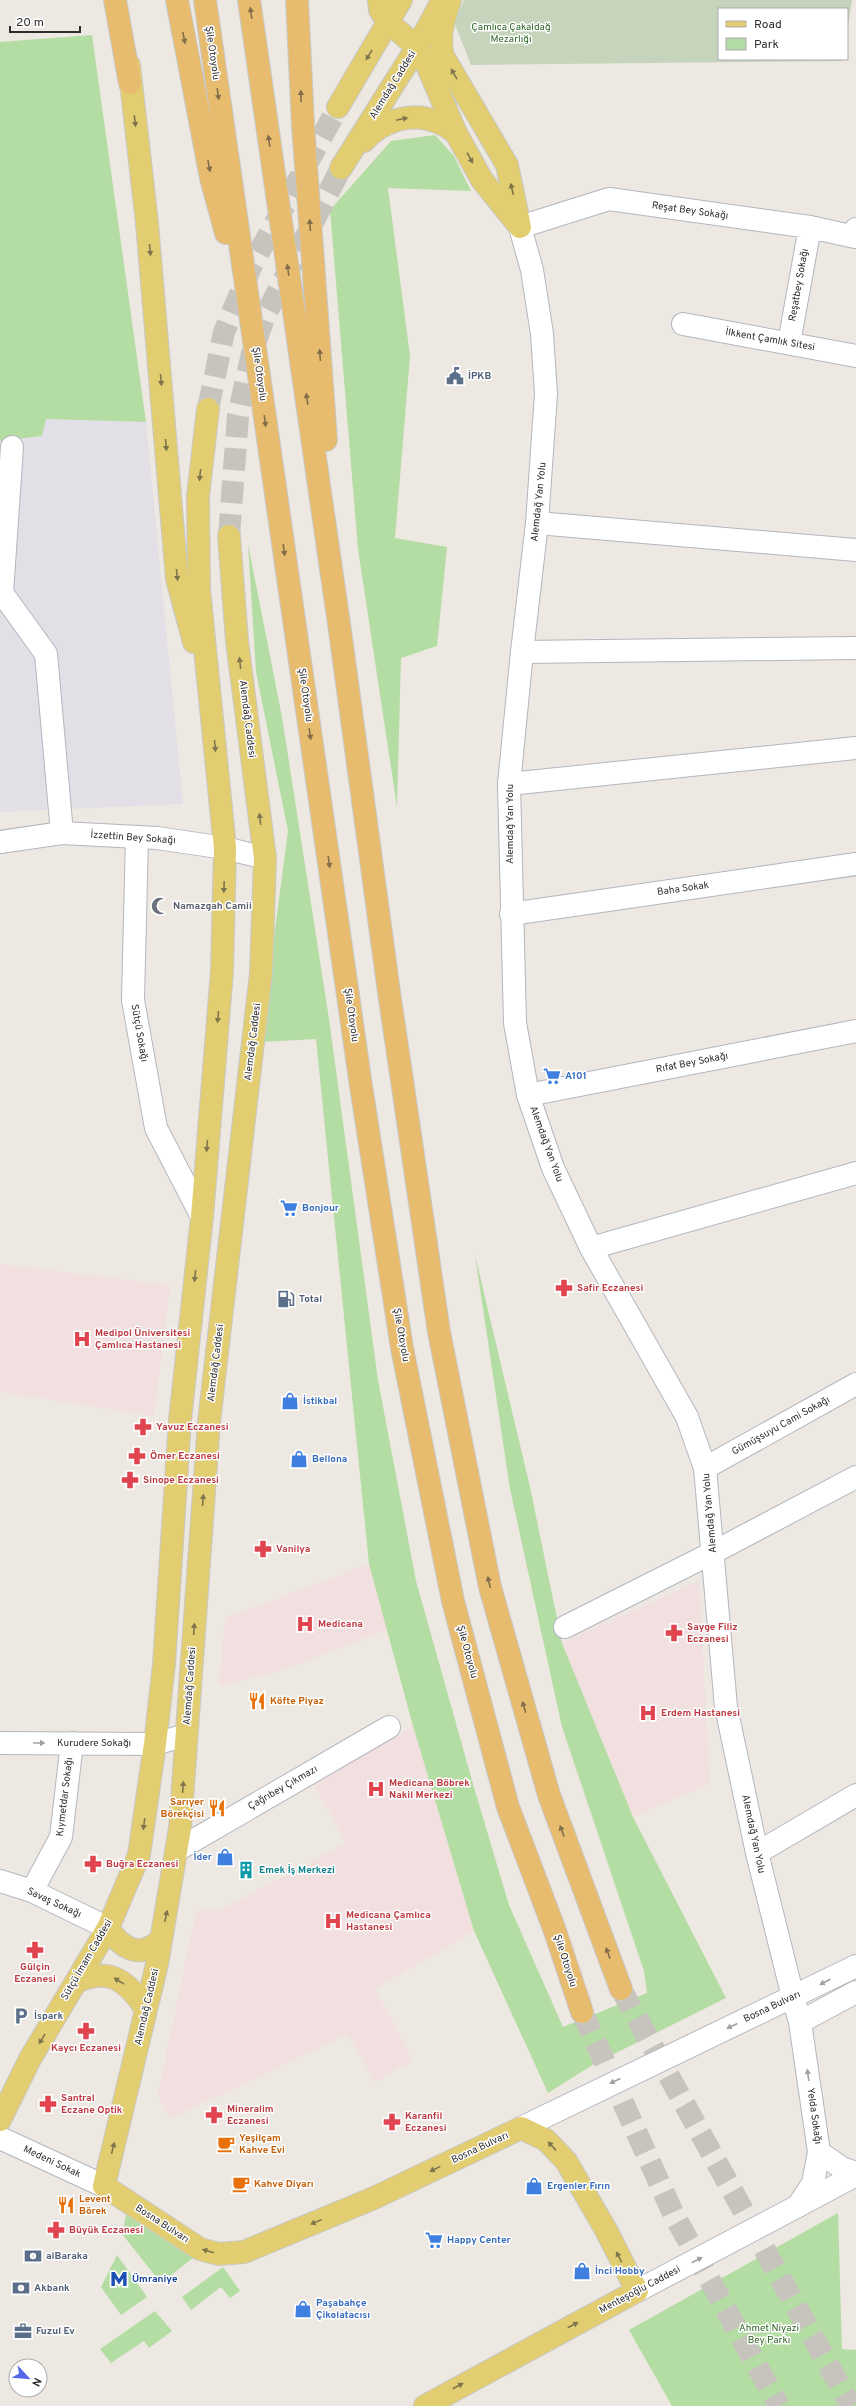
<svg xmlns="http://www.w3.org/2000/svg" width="856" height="2406" viewBox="0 0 856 2406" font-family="Overpass,sans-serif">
<rect width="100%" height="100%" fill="#ede8e1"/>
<!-- industrial -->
<path fill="#e2e0e6" d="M45,419L146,422L183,804L0,812V441L42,436Z"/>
<!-- medical -->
<path fill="#f2e0e0" d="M0,1264L170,1285L154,1416L0,1392Z
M369,1564L387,1630L285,1669L219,1686L225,1618Z
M699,1581L710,1783L633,1817L562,1643Z
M413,1726L474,1931L375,1989L413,2060L375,2082L348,2034L170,2119L158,2094L196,1911L222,1909L346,1843L314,1784Z"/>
<!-- green -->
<path fill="#b4dda4" d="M92,35L146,422L46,419L42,436L0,441V42Z
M435,135L454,156L471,191L388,188L410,356L395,538L447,547L437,646L401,658L397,807L358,549L330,210L391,141Z
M248,544L282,717L329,1019L378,1380L416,1581L473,1784L509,1905L563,2027L647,1993L644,1971L562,1727L510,1489L475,1255L530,1487L562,1643L633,1817L726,1998L594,2064L548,2093L474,1931L413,1726L369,1564L316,1039L260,1042L288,831L256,672Z
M838,2213L842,2349L856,2350V2406H672L629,2330Z
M126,2215L193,2258L161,2283L122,2234Z
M117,2255L147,2297L121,2315L101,2287Z
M223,2267L240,2291L230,2298L221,2287L191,2310L182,2297Z
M155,2311L172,2331L149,2348L144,2341L111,2363L100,2349Z"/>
<!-- cemetery -->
<path fill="#c5d4ba" d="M464,0H852L847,32V9H719V59H843V61L471,65L454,22Z"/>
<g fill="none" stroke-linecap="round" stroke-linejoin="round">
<!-- primary-tunnel -->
<path stroke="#c7c3bd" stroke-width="22" stroke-dasharray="22 11" stroke-linecap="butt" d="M208,409L224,332L251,267L338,107
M229,536L238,416L253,349L265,316L341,168"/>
<!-- trunk-tunnel -->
<path stroke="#c7c3bd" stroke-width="22" stroke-dasharray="22 11" stroke-linecap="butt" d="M621,1989L851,2406
M582,2012L673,2213L779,2406"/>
<!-- minor casing -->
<g stroke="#b4b6bf" stroke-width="24">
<path id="minor" d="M520,227L609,199L810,227L855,237L856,229
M683,324L856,356
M789,343L810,227
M12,447L2,593L46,654L62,833
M537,523L856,550
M522,652L856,648
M509,784L856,748
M137,837L133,1000L156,1128L202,1217
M511,914L856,864
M528,1095L856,1031
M591,1248L856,1173
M705,1468L856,1384
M565,1627L714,1552L856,1477
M0,1743L155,1744L186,1735
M177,1850L389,1727
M757,1853L856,1795
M0,1881L32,1891L108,1928
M32,1891L61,1837L72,1743
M0,2138L104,2186"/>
</g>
<!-- tertiary casing -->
<g stroke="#b4b6bf" stroke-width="24">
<path id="tertiary" d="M520,227L532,270L542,334L546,394L537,523L522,652L509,784L515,1023L528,1095L553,1168L591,1248L687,1417L705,1468L726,1707L757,1853L793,1997
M0,842L62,833L157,838L225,848L265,858
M819,2152L842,2168L856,2173
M798,2206L856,2175"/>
</g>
<!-- secondary casing -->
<g stroke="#b4b6bf" stroke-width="24">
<path id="secondary" d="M800,2022L856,1992
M521,2128L856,1966
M637,2291L798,2206L813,2183L819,2152L800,2022L793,1997"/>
</g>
<!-- primary casing -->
<g stroke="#c8c8c8" stroke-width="24">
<path id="primary" d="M379,0L380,10L388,22L417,47L427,65L456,133L482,180L520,227
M450,0C444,20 438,35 443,56L507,165L519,222
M129,65L147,223L177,579L194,642
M338,107L401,0
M364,141C381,121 412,111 437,122C444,124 450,129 456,133
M341,168L417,47L440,5
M229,536L237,641L265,858L261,973L209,1422L180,1828L157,1964L104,2186L200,2249L219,2254L244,2252L374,2198L521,2128L546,2140L566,2161L606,2230L637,2291L425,2406
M108,1928C122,1949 141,1960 161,1939
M76,1982C109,1967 127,1980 145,2008
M0,2120L30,2059L108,1928L139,1855L155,1744L164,1664L180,1420L202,1217L222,971L225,848L199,589L198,496L208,409"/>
</g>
<!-- trunk casing -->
<g stroke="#c8c8c8" stroke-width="24">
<path id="trunk" d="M115,0L130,83
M177,0L211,178L226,233
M205,0L361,1086L402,1348L453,1601L508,1807L555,1931L582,2012
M249,0L340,631L389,992L439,1332L490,1587L549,1795L621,1989
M297,0L303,125L326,440"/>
</g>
<!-- minor -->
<use href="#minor" stroke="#fff" stroke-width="22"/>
<!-- tertiary -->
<use href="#tertiary" stroke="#fff" stroke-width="22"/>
<!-- secondary -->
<use href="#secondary" stroke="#fff" stroke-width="22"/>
<!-- primary -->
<use href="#primary" stroke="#e2ce71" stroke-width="22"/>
<!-- trunk -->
<use href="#trunk" stroke="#e8bc6e" stroke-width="22"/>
</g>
<!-- one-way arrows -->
<defs><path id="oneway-solid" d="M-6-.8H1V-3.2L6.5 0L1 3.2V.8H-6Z"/></defs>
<g fill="#816d4a">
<use href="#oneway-solid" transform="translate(251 13) rotate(-98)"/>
<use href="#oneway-solid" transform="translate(184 38) rotate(79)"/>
<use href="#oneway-solid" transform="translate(218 94) rotate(82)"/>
<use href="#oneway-solid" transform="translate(301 96) rotate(-92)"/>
<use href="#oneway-solid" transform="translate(269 141) rotate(-98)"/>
<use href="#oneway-solid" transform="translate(209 166) rotate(79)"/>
<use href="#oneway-solid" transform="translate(310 225) rotate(-94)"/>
<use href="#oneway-solid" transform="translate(288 270) rotate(-98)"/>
<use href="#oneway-solid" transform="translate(320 355) rotate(-94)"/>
<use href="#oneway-solid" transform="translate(307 399) rotate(-98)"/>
<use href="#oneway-solid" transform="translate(265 421) rotate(82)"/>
<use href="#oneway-solid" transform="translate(284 550) rotate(82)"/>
<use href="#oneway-solid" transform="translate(310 734) rotate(82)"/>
<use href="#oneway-solid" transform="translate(329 862) rotate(82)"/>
<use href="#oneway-solid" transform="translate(489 1582) rotate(-102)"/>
<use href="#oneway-solid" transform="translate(524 1707) rotate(-106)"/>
<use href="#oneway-solid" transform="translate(562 1831) rotate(-110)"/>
<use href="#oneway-solid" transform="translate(608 1953) rotate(-110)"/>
</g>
<g fill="#7e754c">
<use href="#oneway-solid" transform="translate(369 55) rotate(121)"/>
<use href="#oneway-solid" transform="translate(454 74) rotate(-120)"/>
<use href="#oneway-solid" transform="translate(402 119) rotate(-12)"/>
<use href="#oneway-solid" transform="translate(135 121) rotate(83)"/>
<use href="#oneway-solid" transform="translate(470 158) rotate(61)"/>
<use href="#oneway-solid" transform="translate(512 189) rotate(-103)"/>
<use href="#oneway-solid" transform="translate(150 250) rotate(85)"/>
<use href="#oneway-solid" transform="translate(161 380) rotate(85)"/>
<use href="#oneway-solid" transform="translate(166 445) rotate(85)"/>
<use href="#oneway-solid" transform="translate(200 475) rotate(96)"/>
<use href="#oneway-solid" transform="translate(177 575) rotate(84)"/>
<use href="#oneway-solid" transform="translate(240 663) rotate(-97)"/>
<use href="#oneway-solid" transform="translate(215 746) rotate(85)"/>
<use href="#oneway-solid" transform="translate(260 819) rotate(-97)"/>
<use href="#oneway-solid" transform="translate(224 887) rotate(92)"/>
<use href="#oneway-solid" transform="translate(218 1017) rotate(95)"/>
<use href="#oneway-solid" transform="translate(207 1146) rotate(95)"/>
<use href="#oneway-solid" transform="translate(195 1276) rotate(96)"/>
<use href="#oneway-solid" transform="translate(203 1500) rotate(-86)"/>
<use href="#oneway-solid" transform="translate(194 1629) rotate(-86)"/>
<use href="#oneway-solid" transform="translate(183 1787) rotate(-86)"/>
<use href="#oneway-solid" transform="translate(144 1824) rotate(98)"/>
<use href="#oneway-solid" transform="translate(166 1916) rotate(-79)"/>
<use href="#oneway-solid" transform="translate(119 1981) rotate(-148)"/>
<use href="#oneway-solid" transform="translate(42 2039) rotate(121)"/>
<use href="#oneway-solid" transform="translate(552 2146) rotate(-133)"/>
<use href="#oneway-solid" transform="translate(113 2148) rotate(-76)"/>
<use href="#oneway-solid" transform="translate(435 2169) rotate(154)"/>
<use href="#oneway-solid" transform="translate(316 2222) rotate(158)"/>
<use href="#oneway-solid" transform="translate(208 2251) rotate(-164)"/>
<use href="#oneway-solid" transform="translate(619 2257) rotate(-117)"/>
<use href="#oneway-solid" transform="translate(573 2325) rotate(-28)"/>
<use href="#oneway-solid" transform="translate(458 2386) rotate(-28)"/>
</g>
<g fill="#a0a0a0">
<use href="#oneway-solid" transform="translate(39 1743)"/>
<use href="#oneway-solid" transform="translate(825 1982) rotate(153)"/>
<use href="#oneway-solid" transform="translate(732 2026) rotate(155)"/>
<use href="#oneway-solid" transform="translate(808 2075) rotate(-98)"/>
<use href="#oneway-solid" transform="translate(615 2081) rotate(155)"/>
<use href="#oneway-solid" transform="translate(697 2260) rotate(-28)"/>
</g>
<!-- icons -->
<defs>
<g id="civic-bare" transform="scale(1.38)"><path d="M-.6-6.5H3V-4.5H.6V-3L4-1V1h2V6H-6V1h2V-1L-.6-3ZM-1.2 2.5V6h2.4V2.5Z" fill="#5c6f8a" stroke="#fff" stroke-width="2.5" paint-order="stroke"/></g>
<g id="mosque-bare" transform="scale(1.38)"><path d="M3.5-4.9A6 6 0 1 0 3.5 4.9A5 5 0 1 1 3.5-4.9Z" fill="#6b7280" stroke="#fff" stroke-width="2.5" paint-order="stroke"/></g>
<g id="supermarket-bare" transform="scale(1.38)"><path d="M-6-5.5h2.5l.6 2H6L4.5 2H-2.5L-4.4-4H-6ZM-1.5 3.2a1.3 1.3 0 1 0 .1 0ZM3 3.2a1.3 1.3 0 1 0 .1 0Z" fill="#3f7fe0" stroke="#fff" stroke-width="2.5" paint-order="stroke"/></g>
<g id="pharmacy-bare" transform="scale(1.38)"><path d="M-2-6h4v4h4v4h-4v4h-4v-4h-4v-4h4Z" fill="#e0444e" stroke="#fff" stroke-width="2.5" paint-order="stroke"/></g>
<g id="fuel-bare" transform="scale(1.38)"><path d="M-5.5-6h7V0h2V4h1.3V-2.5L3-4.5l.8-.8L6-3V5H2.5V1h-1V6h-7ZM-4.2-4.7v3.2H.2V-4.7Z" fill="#5c6f8a" stroke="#fff" stroke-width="2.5" paint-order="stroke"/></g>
<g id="hospital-bare" transform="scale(1.38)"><path d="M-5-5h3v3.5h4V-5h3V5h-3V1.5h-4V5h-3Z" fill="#e0444e" stroke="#fff" stroke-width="2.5" paint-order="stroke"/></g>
<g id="shop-bare" transform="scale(1.38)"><path d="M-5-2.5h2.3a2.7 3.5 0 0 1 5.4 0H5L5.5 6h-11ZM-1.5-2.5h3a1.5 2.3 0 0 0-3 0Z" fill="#3f7fe0" stroke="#fff" stroke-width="2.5" paint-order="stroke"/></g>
<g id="restaurant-bare" transform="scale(1.38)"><path d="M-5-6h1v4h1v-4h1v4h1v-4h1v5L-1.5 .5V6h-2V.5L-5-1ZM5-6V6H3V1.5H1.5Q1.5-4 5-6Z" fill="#e8710a" stroke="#fff" stroke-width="2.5" paint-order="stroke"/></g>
<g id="building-bare" transform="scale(1.38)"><path d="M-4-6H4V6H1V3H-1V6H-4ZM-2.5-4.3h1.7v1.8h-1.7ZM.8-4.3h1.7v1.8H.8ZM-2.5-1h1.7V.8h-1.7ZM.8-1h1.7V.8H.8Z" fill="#0f9aa8" stroke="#fff" stroke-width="2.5" paint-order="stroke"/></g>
<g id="parking-bare" transform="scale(1.38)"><path d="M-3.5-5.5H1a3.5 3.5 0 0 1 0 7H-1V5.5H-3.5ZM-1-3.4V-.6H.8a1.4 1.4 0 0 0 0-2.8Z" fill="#5c6f8a" stroke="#fff" stroke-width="2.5" paint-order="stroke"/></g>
<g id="cafe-bare" transform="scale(1.38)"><path d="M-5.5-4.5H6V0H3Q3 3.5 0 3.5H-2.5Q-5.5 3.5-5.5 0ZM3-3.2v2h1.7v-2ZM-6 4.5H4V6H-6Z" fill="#e8710a" stroke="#fff" stroke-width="2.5" paint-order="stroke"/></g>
<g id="bank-bare" transform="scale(1.38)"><path d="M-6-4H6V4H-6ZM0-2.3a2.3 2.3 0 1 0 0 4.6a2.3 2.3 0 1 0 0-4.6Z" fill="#5c6f8a" stroke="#fff" stroke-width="2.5" paint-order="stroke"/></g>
<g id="metro-bare" transform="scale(1.38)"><path d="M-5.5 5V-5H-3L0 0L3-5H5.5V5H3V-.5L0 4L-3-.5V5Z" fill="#1a4fb4" stroke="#fff" stroke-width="2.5" paint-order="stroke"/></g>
<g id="office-bare" transform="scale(1.38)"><path d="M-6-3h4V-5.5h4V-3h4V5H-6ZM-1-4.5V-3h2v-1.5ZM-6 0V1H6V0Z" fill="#5c6f8a" stroke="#fff" stroke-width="2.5" paint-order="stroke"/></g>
</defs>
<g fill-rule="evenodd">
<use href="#civic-bare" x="455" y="376"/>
<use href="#mosque-bare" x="160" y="906"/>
<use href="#supermarket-bare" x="552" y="1076"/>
<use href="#supermarket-bare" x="289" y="1208"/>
<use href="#pharmacy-bare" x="564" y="1288"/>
<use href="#fuel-bare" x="286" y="1299"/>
<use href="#hospital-bare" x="82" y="1339"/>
<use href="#shop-bare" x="290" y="1401"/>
<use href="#pharmacy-bare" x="143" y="1427"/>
<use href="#pharmacy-bare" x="137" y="1456"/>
<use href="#shop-bare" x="299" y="1459"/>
<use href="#pharmacy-bare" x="130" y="1480"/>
<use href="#pharmacy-bare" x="263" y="1549"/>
<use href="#hospital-bare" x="305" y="1624"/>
<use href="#pharmacy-bare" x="674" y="1633"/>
<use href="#restaurant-bare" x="257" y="1701"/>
<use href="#hospital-bare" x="648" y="1713"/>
<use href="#hospital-bare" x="376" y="1789"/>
<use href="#restaurant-bare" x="217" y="1808"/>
<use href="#shop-bare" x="225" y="1857"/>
<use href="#pharmacy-bare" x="93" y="1864"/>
<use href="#building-bare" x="246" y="1870"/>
<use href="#hospital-bare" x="333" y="1921"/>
<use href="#pharmacy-bare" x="35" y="1950"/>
<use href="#parking-bare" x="21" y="2016"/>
<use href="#pharmacy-bare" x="86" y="2031"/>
<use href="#pharmacy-bare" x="48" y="2104"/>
<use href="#pharmacy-bare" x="214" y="2115"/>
<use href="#pharmacy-bare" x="392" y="2122"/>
<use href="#cafe-bare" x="226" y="2144"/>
<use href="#cafe-bare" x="241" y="2184"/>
<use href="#shop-bare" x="534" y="2186"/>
<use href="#restaurant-bare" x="66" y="2205"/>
<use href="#pharmacy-bare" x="56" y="2230"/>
<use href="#supermarket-bare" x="434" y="2240"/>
<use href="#bank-bare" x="33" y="2256"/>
<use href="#shop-bare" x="582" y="2271"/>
<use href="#metro-bare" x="119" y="2279"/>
<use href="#bank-bare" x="21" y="2288"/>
<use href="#shop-bare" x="303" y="2309"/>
<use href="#office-bare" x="23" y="2331"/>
</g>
<g text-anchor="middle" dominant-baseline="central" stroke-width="3" stroke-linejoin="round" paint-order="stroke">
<!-- park labels -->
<g font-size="10" fill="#2d6323" stroke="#fff">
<text x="511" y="27">Çamlıca Çakaldağ<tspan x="511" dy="12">Mezarlığı</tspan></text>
<text x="769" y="2328">Ahmet Niyazi<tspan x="769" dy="12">Bey Parkı</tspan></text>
</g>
<!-- street labels -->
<g font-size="10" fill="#2d2d2d" stroke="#fff">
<text transform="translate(212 53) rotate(82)">Şile Otoyolu</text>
<text transform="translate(393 85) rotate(-58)">Alemdağ Caddesi</text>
<text transform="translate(690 211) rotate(8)">Reşat Bey Sokağı</text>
<text transform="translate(799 285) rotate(-80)">Reşatbey Sokağı</text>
<text transform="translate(770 340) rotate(10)">İlkkent Çamlık Sitesi</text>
<text transform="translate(259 374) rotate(82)">Şile Otoyolu</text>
<text transform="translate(539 502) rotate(-84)">Alemdağ Yan Yolu</text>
<text transform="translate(305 695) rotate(82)">Şile Otoyolu</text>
<text transform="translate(247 719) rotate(83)">Alemdağ Caddesi</text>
<text transform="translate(510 824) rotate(-90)">Alemdağ Yan Yolu</text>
<text transform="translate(133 838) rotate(4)">İzzettin Bey Sokağı</text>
<text transform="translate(683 889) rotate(-8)">Baha Sokak</text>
<text transform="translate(351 1015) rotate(82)">Şile Otoyolu</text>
<text transform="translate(139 1033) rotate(80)">Sütçü Sokağı</text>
<text transform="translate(253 1042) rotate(-83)">Alemdağ Caddesi</text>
<text transform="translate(692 1063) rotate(-11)">Rıfat Bey Sokağı</text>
<text transform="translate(546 1144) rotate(70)">Alemdağ Yan Yolu</text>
<text transform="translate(401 1335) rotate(80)">Şile Otoyolu</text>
<text transform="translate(216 1363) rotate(-83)">Alemdağ Caddesi</text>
<text transform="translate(781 1426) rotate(-29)">Gümüşsuyu Cami Sokağı</text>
<text transform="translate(710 1513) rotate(-95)">Alemdağ Yan Yolu</text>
<text transform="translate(467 1652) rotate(75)">Şile Otoyolu</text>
<text transform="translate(190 1686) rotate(-86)">Alemdağ Caddesi</text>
<text x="94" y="1743">Kurudere Sokağı</text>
<text transform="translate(283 1788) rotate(-30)">Çağrıbey Çıkmazı</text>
<text transform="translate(65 1797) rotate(-83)">Kıymetdar Sokağı</text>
<text transform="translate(753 1834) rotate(78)">Alemdağ Yan Yolu</text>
<text transform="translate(54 1903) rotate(25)">Savaş Sokağı</text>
<text transform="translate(87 1960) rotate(-60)">Sütçü İmam Caddesi</text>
<text transform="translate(565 1961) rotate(72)">Şile Otoyolu</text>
<text transform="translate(147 2007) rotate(-77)">Alemdağ Caddesi</text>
<text transform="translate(772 2007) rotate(-25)">Bosna Bulvarı</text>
<text transform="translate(814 2116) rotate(82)">Yelda Sokağı</text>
<text transform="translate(480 2148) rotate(-25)">Bosna Bulvarı</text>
<text transform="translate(52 2162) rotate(25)">Medeni Sokak</text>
<text transform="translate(162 2224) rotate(33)">Bosna Bulvarı</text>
<text transform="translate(640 2290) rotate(-28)">Menteşoğlu Caddesi</text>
</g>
<!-- service labels -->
<g font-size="10" font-weight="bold" fill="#4e5e75" stroke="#fff" text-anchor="start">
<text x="468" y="376">İPKB</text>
<text x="299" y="1299">Total</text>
<text x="34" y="2016">İspark</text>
<text x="46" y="2256">alBaraka</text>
<text x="34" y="2288">Akbank</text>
<text x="36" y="2331">Fuzul Ev</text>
</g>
<!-- worship labels -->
<g font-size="10" font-weight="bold" fill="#5b616d" stroke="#fff" text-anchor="start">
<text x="173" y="906">Namazgah Camii</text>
</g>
<!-- shop labels -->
<g font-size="10" font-weight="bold" fill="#366cbe" stroke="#fff" text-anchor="start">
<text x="565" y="1076">A101</text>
<text x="302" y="1208">Bonjour</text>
<text x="303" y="1401">İstikbal</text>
<text x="312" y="1459">Bellona</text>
<text x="212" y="1857" text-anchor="end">İder</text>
<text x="547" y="2186">Ergenler Fırın</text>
<text x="447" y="2240">Happy Center</text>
<text x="595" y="2271">İnci Hobby</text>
<text x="316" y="2303">Paşabahçe<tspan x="316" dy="12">Çikolatacısı</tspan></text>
</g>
<!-- health labels -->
<g font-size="10" font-weight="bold" fill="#be3a42" stroke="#fff" text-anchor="start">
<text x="577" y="1288">Safir Eczanesi</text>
<text x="95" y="1333">Medipol Üniversitesi<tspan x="95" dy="12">Çamlıca Hastanesi</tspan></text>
<text x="156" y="1427">Yavuz Eczanesi</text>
<text x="150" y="1456">Ömer Eczanesi</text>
<text x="143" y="1480">Sinope Eczanesi</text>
<text x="276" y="1549">Vanilya</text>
<text x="318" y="1624">Medicana</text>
<text x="687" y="1627">Sayge Filiz<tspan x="687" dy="12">Eczanesi</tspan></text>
<text x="661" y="1713">Erdem Hastanesi</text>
<text x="389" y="1783">Medicana Böbrek<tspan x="389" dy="12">Nakil Merkezi</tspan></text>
<text x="106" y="1864">Buğra Eczanesi</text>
<text x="346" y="1915">Medicana Çamlıca<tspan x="346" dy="12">Hastanesi</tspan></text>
<text x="35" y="1967" text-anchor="middle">Gülçin<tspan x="35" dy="12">Eczanesi</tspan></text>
<text x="86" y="2048" text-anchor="middle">Kaycı Eczanesi</text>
<text x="61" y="2098">Santral<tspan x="61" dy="12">Eczane Optik</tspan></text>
<text x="227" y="2109">Mineralim<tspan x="227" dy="12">Eczanesi</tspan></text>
<text x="405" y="2116">Karanfil<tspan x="405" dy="12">Eczanesi</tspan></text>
<text x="69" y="2230">Büyük Eczanesi</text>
</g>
<!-- food labels -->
<g font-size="10" font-weight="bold" fill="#c56008" stroke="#fff" text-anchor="start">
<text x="270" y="1701">Köfte Piyaz</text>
<text x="204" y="1802" text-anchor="end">Sarıyer<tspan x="204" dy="12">Börekçisi</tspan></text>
<text x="239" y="2138">Yeşilçam<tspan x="239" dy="12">Kahve Evi</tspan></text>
<text x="254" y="2184">Kahve Diyarı</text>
<text x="79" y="2199">Levent<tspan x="79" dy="12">Börek</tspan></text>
</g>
<!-- culture labels -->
<g font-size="10" font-weight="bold" fill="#0d838f" stroke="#fff" text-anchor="start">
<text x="259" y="1870">Emek İş Merkezi</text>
</g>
<!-- transit labels -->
<g font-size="10" font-weight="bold" fill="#164399" stroke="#fff" text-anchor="start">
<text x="132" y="2279">Ümraniye</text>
</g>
</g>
<!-- legend -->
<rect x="718" y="8" width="130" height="52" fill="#ffffff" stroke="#ababab"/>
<rect x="726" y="21" width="20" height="6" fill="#e2ce71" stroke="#ababab"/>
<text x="754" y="28" font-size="12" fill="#2d2d2d">Road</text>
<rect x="726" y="38" width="20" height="12" fill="#b4dda4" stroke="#ababab"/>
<text x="754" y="48" font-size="12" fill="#2d2d2d">Park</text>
<!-- north arrow -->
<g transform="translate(28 2378) rotate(116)"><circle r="19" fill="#ffffff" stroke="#ababab"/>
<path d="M0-3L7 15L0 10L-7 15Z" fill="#5467e6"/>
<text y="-6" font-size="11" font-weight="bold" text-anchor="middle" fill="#2d2d2d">N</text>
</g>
<!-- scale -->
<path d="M10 26v6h70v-6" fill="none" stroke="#2d2d2d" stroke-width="2"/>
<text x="16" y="26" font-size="12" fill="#2d2d2d" stroke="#ffffff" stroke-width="3" paint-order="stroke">20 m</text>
</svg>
